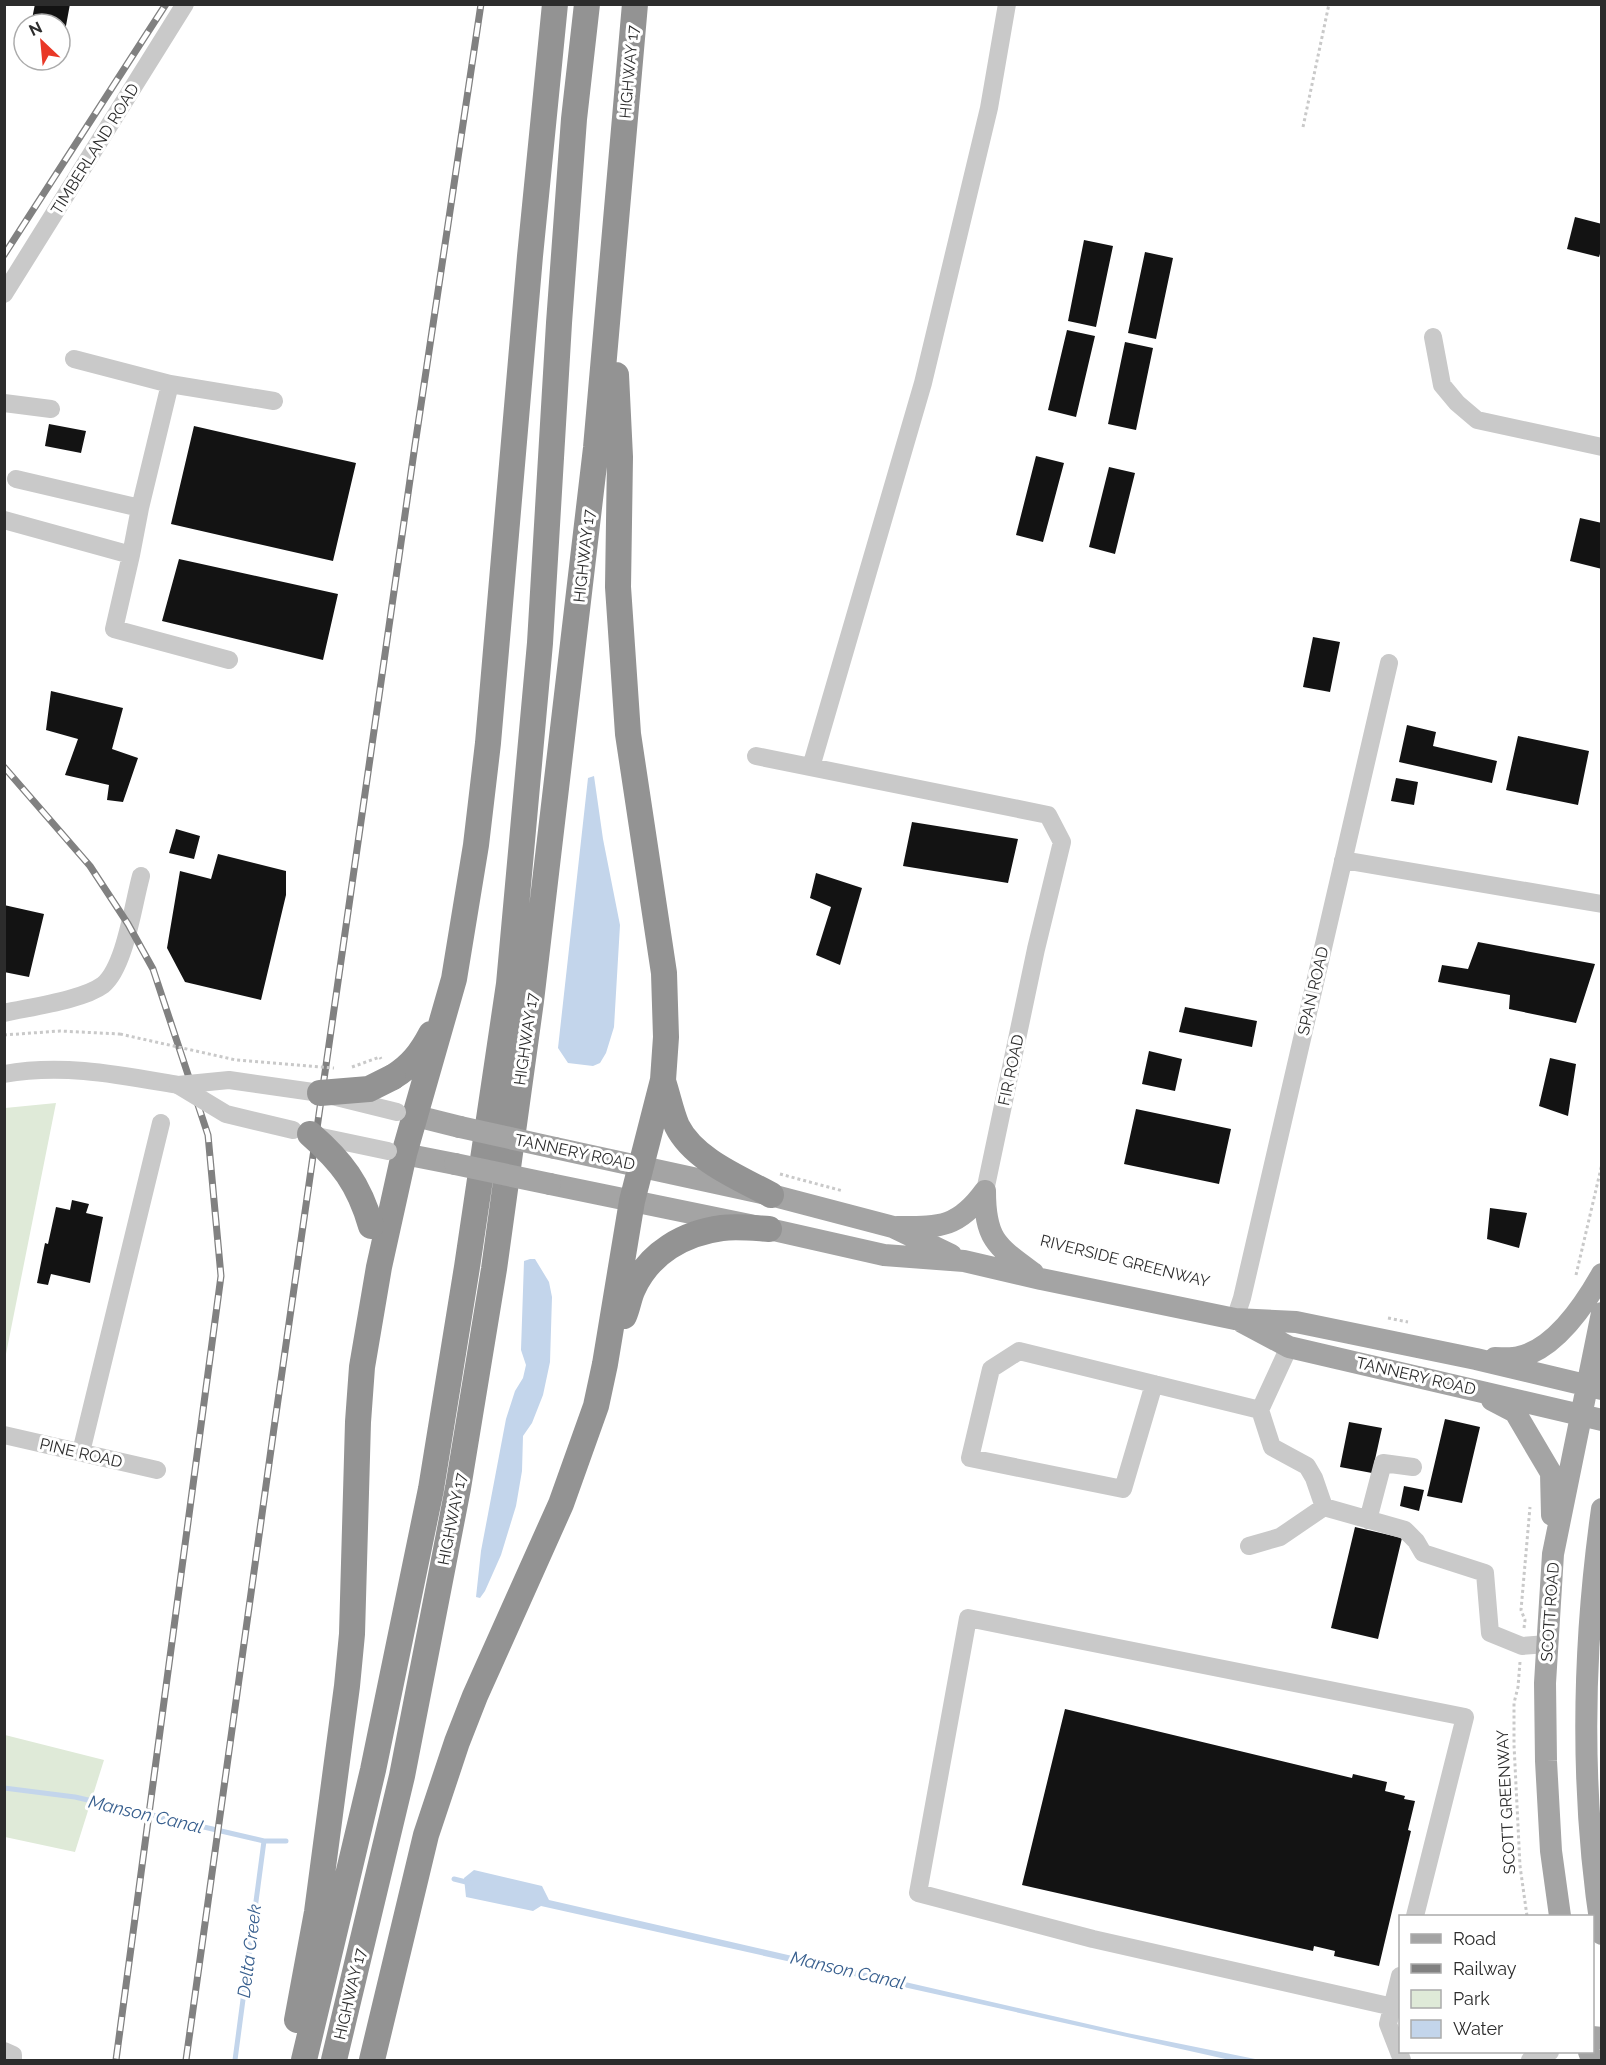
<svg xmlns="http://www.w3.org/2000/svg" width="1606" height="2065" viewBox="0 0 1606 2065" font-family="Raleway,sans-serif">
<rect width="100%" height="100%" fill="#fff"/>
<!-- green -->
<path fill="#dfead8" d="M56,1103L5,1359V1108Z
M5,1735L104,1760L75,1852L5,1837Z"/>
<!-- water -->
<path fill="#c3d5eb" d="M594,776L603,839L620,925L614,1027L606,1053L600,1063L593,1066L568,1063L558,1048L588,778Z
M530,1259H535L549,1282L552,1297L550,1362L543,1395L532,1423L523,1436L522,1471L516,1506L501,1555L485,1591L480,1598L476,1597L481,1551L506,1419L515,1391L523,1378L526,1365L521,1350L524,1261Z
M474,1870L542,1886L549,1900L1127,2033L1260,2060H1230L541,1906L533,1911L466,1897L464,1878Z"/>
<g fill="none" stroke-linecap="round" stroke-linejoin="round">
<!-- stream -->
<path stroke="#c3d5eb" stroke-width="5" d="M4,1788L75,1797L264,1841H286
M454,1879L470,1883
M235,2060L264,1841"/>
</g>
<!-- building -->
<path fill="#131313" d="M35,4H70L63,42L60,41V24H31Z
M1575,217L1602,224V248L1599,257L1567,249Z
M1084,240L1113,246L1096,327L1068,321Z
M1145,252L1173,258L1156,339L1128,333Z
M1067,330L1095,336L1076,417L1048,410Z
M1125,342L1153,348L1136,430L1108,424Z
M49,424L86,431L81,453L45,446Z
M194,426L356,463L333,561L171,524Z
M1036,456L1064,463L1043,542L1016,535Z
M1109,467L1135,473L1115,554L1089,547Z
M1580,518L1602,523V569L1570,561Z
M179,559L338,594L323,660L162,621Z
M1313,637L1340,642L1330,692L1303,687Z
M51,691L123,708L112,749L138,758L123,802L107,800L109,785L65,775L78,739L46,730Z
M1407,725L1436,732L1433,746L1497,761L1492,783L1399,762Z
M1518,736L1589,751L1578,805L1506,790Z
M1396,778L1418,782L1414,805L1391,801Z
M912,822L1018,839L1008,883L903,866Z
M176,829L200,836L194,859L169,853Z
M218,854L286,871V895L261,1000L185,982L167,948L180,871L211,879Z
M816,873L862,888L840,965L816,955L831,907L810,898Z
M4,905L44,914L29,977L4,972Z
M1478,942L1595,964L1576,1023L1509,1009L1510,995L1438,982L1442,965L1468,969Z
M1185,1007L1257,1021L1252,1047L1179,1032Z
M1149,1051L1182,1059L1175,1091L1142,1084Z
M1550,1058L1576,1064L1568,1116L1539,1106Z
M1136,1109L1231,1129L1219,1184L1124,1164Z
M72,1200L89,1204L86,1213L103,1217L90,1283L51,1274L48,1285L37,1283L45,1243L48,1244L56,1207L70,1210Z
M1490,1208L1527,1213L1519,1248L1487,1239Z
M1445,1419L1480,1427L1462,1503L1427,1496Z
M1349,1422L1382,1428L1372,1473L1340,1467Z
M1404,1486L1424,1490L1419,1511L1400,1506Z
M1355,1527L1402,1538L1378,1639L1331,1628Z
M1065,1709L1352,1778L1353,1774L1387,1782L1385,1791L1405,1796L1404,1799L1415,1801L1408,1830L1411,1831L1379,1966L1334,1956L1335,1951L1314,1946L1313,1951L1022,1885Z"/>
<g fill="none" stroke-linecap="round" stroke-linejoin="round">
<!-- path -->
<path stroke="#c9c9c9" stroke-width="3" stroke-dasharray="3 3" stroke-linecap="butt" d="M1303,127L1329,4
M4,1035L60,1031L120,1034
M780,1174L843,1191
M1576,1275L1602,1164
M1388,1318L1408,1322
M1524,1628L1525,1620L1521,1610L1530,1507
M1520,1662L1518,1687L1514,1703V1745L1520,1866L1527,1916"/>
<!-- minor -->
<path stroke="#c9c9c9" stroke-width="18" d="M4,294L185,4
M1433,337L1442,385L1457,403L1477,420L1602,447
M170,384L274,401
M4,403L51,409
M16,479L140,508
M4,520L131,555L140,508L170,384L74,359
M131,555L114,629L229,660
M756,756L1048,815L1062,842L1036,949L985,1191
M811,767L923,383L989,108L1007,4
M1343,860L1602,904
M4,1013C30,1007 83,1000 103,985C125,967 133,905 141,876
M4,1074C63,1063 120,1075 178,1085
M1235,1319L1242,1298L1389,663
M1154,1384L1123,1489L970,1458L991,1369L1019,1351L1260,1410L1289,1347
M1260,1410L1272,1447L1307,1466L1314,1478L1324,1507L1405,1530L1416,1541L1423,1553L1485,1573L1490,1633L1522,1646L1547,1644
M4,1435L157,1470
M81,1452L161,1123
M1368,1520L1383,1463L1413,1467
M1249,1546L1280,1537L1324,1507
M1400,1976L1388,2024L1402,2060
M1393,2007L1093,1939L918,1893L968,1618L1465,1717L1415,1916
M4,2051L13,2055V2060
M1530,2060L1550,2052"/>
<!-- major -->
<path stroke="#a4a4a4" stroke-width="22" d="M416,1116L460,1127
M555,1148L771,1195L893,1227L951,1255
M404,1154L455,1164
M550,1184L769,1229L884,1255L964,1261L1041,1279L1235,1319L1296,1322L1476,1359L1602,1389
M985,1191C985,1239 996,1246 1033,1273
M897,1227C940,1227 958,1228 985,1191
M1242,1322L1289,1347L1602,1420
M1495,1358C1503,1358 1512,1359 1519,1357C1555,1349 1585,1304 1602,1274
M1492,1400L1515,1412L1551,1473L1552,1515
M1602,1509C1582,1651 1580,1793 1602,1934
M1560,1916L1551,1851L1546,1761L1545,1683L1553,1554L1602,1313
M1592,2037L1602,2038
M1589,2052L1592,2060"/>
<!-- highway -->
<path stroke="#939393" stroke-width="26" d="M393,1077C411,1066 421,1053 431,1034
M663,1081C668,1096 671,1112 677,1126C694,1160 740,1178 771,1195
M624,1316C628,1307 629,1297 633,1289C649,1253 684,1233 722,1228C737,1226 754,1228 769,1229
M297,2020L317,1912L347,1686L352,1634L358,1422L362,1367L379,1267L404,1154L454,979L476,845L488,743L530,256L555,4
M304,2060L373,1770L431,1489L467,1267L509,984L540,643L559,323L574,119L587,4
M334,2060L402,1776L458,1488L494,1269L531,1001L596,448L635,4
M372,2060L426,1835L457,1742L475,1696L561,1504L596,1406L605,1364L632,1201L663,1080L666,1037L664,973L628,734L618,587L620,457L616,375"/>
<!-- rail casing -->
<g stroke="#818181" stroke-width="7">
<path id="rail" d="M4,255L166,4
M4,767L90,866L128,924L153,969L208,1135L221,1276L116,2060
M186,2060L274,1428L415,445L481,4"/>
</g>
<!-- rail -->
<use href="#rail" stroke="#fff" stroke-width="4.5" stroke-dasharray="14" stroke-linecap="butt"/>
<!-- path-bridge -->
<path stroke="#c9c9c9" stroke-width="3" stroke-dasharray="3 3" stroke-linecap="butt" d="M120,1034L236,1060L334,1068
M352,1067L380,1057L381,1059"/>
<!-- minor-bridge -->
<path stroke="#c9c9c9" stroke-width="18" d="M178,1085L229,1080L320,1093L397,1112
M178,1085L226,1114L293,1130
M312,1135L388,1151"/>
<!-- major-bridge -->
<path stroke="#a4a4a4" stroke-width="22" d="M460,1127L555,1148
M455,1164L550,1184"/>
<!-- highway-bridge -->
<path stroke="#939393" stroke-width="26" d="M320,1093L369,1089L393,1077
M310,1134C342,1162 359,1184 371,1226"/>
</g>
<g text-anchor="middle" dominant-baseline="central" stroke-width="6" stroke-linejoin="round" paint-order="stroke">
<!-- street labels -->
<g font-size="16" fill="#2c2c2c" stroke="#fff">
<text transform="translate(629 72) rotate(-85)">HIGHWAY 17</text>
<text transform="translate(95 149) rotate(-58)">TIMBERLAND ROAD</text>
<text transform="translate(584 556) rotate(-84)">HIGHWAY 17</text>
<text transform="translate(1313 991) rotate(-77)">SPAN ROAD</text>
<text transform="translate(526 1039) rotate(-82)">HIGHWAY 17</text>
<text transform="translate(1011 1070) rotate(-78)">FIR ROAD</text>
<text transform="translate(575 1152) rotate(12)">TANNERY ROAD</text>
<text transform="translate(1125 1261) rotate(14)">RIVERSIDE GREENWAY</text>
<text transform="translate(1416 1376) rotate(13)">TANNERY ROAD</text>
<text transform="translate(81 1453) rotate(13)">PINE ROAD</text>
<text transform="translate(452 1519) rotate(-79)">HIGHWAY 17</text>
<text transform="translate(1550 1612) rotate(-86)">SCOTT ROAD</text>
<text transform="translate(1506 1802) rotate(-93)">SCOTT GREENWAY</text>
<text transform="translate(350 1994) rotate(-77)">HIGHWAY 17</text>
</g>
<!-- water labels -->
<g font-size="18" font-style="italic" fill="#39608f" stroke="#fff">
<text transform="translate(146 1814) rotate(13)">Manson Canal</text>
<text transform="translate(249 1951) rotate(-83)">Delta Creek</text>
<text transform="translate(848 1970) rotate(13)">Manson Canal</text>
</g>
</g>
<!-- border -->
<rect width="1606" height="2065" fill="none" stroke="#2c2c2c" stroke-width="12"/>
<!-- legend -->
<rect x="1399" y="1915" width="195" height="138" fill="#ffffff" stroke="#ababab" stroke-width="1.5"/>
<rect x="1411" y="1934" width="30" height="9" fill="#a4a4a4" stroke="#ababab" stroke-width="1.5"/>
<text x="1453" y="1945" font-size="18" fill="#2c2c2c">Road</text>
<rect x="1411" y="1964" width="30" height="9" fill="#818181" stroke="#ababab" stroke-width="1.5"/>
<text x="1453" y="1975" font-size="18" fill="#2c2c2c">Railway</text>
<rect x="1411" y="1990" width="30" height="18" fill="#dfead8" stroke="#ababab" stroke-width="1.5"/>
<text x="1453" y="2005" font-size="18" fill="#2c2c2c">Park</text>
<rect x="1411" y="2020" width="30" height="18" fill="#c3d5eb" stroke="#ababab" stroke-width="1.5"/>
<text x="1453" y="2035" font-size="18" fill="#2c2c2c">Water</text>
<!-- north arrow -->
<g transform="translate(42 42) rotate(334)"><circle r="28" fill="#ffffff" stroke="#ababab" stroke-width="1.5"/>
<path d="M0-4.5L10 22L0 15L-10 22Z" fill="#e93827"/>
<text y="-9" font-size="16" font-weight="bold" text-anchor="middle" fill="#2c2c2c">N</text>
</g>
</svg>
